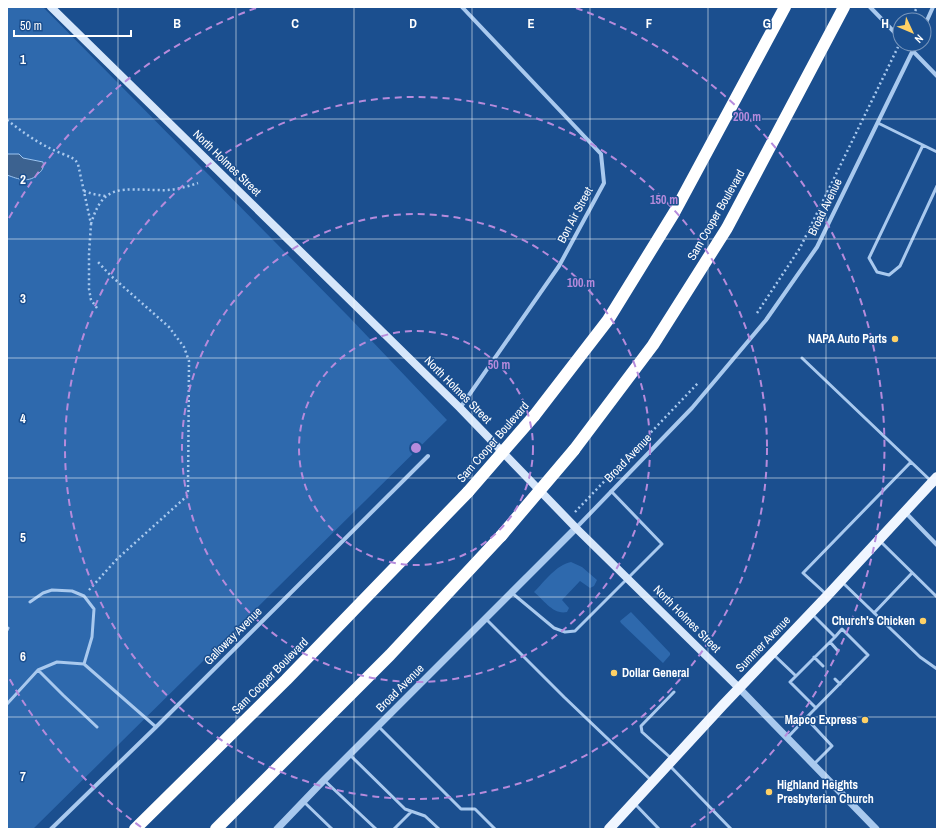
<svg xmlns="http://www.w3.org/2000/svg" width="944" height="836" viewBox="0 0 944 836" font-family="'Archivo Narrow',sans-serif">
<rect width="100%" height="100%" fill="#1b4f8f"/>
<!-- green -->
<path fill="#2e69ad" d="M7,7H43L350,318L447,420L33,829H7Z
M571,562L582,567L597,580L594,586L590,588L580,581L562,600L569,608L567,612C553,615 544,600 534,592C545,581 556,565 571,562Z
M631,612L670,653V655L663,663L621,623L620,621Z"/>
<!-- water -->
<path fill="#3c6290" stroke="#9cc4f0" d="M7,154H19L23,158L43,162C44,166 43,170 39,173C30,184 18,179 7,175Z"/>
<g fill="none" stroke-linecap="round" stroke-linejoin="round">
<!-- path -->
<path stroke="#a9c9ee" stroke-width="2.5" stroke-dasharray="2 3" stroke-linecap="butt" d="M911,20L917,7
M7,120C25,134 42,146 63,154C70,157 75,158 78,164L91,224L89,253V289L91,300L97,308
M84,191L93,194L105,196
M91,224C103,182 123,190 159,190C172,191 186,187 198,183
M757,313L800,248L898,47
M575,512L699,382
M89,590L117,559L187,496L188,491L189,361L184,347L169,327L110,275L97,261"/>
<!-- service -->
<path stroke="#a9c9ee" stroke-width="3" d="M878,123L937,152
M923,145L869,258L877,272L889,275L900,266L937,186
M802,358L931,481
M880,541L937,597
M842,582L920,657L937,669
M512,593L554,628L565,632L575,631L662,544L611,491
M826,594L803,573L911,462
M30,602L43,593L52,590L72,591L84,596L94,609L92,637L84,664
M874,613L912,573
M486,619L564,697L652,781
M7,630L8,628
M830,642L838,651
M774,655L796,676
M814,657L823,666
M38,670L63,695L97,727
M835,679L840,684
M7,704L38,670L57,662L84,664L156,727
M816,708L790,682L835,637
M806,718L868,655L842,629L835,637L812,614
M378,726L461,809H475L495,829
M788,737L806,718L832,746L814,764
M350,755L405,809L425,816L439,829
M672,759L642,732L641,726L674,692
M670,766L731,829
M324,780L376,829
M303,801L332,829
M635,804L659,829
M394,829L411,812"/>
<!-- minor -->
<path stroke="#a9c9ee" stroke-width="4" d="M870,7L900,38
M924,27L933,7
M906,44L937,76
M460,408L559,266L604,183L601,154L462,7
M905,512L937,545
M576,528L692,408L766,320L817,247L916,44
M51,829L156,727L428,456"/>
<!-- tertiary -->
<path stroke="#a9c9ee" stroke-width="7" d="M739,688L876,829
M277,829L324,780L576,528"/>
<!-- secondary -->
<path stroke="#d6e6fa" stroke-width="8" d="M51,7L460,408L576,528L739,688"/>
<!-- primary -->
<path stroke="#f0f6ff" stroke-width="10" d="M609,829L723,705L827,596L937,477"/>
<!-- motorway -->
<path stroke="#fff" stroke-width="12" d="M534,416L608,320L674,213L785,7
M574,450L653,345L727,228L844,7
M135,829L286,680L468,492
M216,829L390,655L501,536"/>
<!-- motorway-bridge -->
<path stroke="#fff" stroke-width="12" d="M468,492L534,416
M501,536L574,450"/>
</g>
<!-- grid -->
<path fill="none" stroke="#fff" stroke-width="1" stroke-opacity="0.55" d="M118,7V829M236,7V829M354,7V829M472,7V829M590,7V829M708,7V829M826,7V829M7,119H937M7,239H937M7,358H937M7,478H937M7,597H937M7,717H937"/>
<!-- distance rings -->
<g fill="none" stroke="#b68bdc" stroke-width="2" stroke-dasharray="7 5">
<circle cx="416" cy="448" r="117"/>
<circle cx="416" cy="448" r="234"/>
<circle cx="416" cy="448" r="351"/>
<path d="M141 827A468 468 0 0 1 9 678M9 218A468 468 0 0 1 256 8M576 8A468 468 0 0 1 691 827"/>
</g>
<!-- markers -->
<g fill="#ffd166" stroke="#1b4f8f" stroke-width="1.5">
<circle cx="895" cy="339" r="4"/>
<circle cx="923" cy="621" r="4"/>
<circle cx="614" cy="673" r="4"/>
<circle cx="865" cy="720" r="4"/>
<circle cx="769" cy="792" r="4"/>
</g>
<g text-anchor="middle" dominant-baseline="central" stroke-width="3" stroke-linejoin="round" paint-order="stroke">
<!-- street labels -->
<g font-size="12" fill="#fff" stroke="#1b4f8f">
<text transform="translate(227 163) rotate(44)">North Holmes Street</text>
<text transform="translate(825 207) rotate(-64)">Broad Avenue</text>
<text transform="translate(575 215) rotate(-62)">Bon Air Street</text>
<text transform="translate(716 215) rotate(-60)">Sam Cooper Boulevard</text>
<text transform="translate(458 390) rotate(45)">North Holmes Street</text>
<text transform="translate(493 442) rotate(-49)">Sam Cooper Boulevard</text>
<text transform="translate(628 458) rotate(-46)">Broad Avenue</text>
<text transform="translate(687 619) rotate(45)">North Holmes Street</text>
<text transform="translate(233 636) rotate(-45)">Galloway Avenue</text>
<text transform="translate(763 644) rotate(-46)">Summer Avenue</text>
<text transform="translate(270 676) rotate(-45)">Sam Cooper Boulevard</text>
<text transform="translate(400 688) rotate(-45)">Broad Avenue</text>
</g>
<!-- poi labels -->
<g font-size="12" font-weight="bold" fill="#fff" stroke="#1b4f8f" text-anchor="end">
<text x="887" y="339">NAPA Auto Parts</text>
<text x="915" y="621">Church's Chicken</text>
<text x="622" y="673" text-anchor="start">Dollar General</text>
<text x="857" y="720">Mapco Express</text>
<text x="777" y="785" text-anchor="start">Highland Heights<tspan x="777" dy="14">Presbyterian Church</tspan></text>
</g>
</g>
<g font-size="13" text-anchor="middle" font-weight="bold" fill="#fff" stroke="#1b4f8f" stroke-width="3" stroke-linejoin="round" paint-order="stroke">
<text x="177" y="28">B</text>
<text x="295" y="28">C</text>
<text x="413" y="28">D</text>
<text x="531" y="28">E</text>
<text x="649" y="28">F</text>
<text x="767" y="28">G</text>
<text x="885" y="28">H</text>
<text x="23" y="64">1</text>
<text x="23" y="184">2</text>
<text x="23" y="303">3</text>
<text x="23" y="423">4</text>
<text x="23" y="542">5</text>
<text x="23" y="661">6</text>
<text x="23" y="781">7</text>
</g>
<circle cx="416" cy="448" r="6" fill="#b68bdc" stroke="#1b4f8f" stroke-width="2"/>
<g font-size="12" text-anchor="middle" font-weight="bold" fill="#b68bdc" stroke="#1b4f8f" stroke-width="3" stroke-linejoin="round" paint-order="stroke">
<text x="747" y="121">200 m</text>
<text x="664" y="204">150 m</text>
<text x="581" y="287">100 m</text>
<text x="499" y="369">50 m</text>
</g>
<!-- border -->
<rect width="944" height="836" fill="none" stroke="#ffffff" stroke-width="16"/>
<!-- north arrow -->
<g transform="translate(912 32) rotate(134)"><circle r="19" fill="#1b4f8f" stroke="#7695bc"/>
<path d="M0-3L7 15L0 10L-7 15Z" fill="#ffd166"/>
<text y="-6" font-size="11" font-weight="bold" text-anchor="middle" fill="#ffffff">N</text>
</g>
<!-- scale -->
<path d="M14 30v6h117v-6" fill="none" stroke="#ffffff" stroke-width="2"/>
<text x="20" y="30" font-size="12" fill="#ffffff" stroke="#1b4f8f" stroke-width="3" paint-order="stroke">50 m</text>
</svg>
